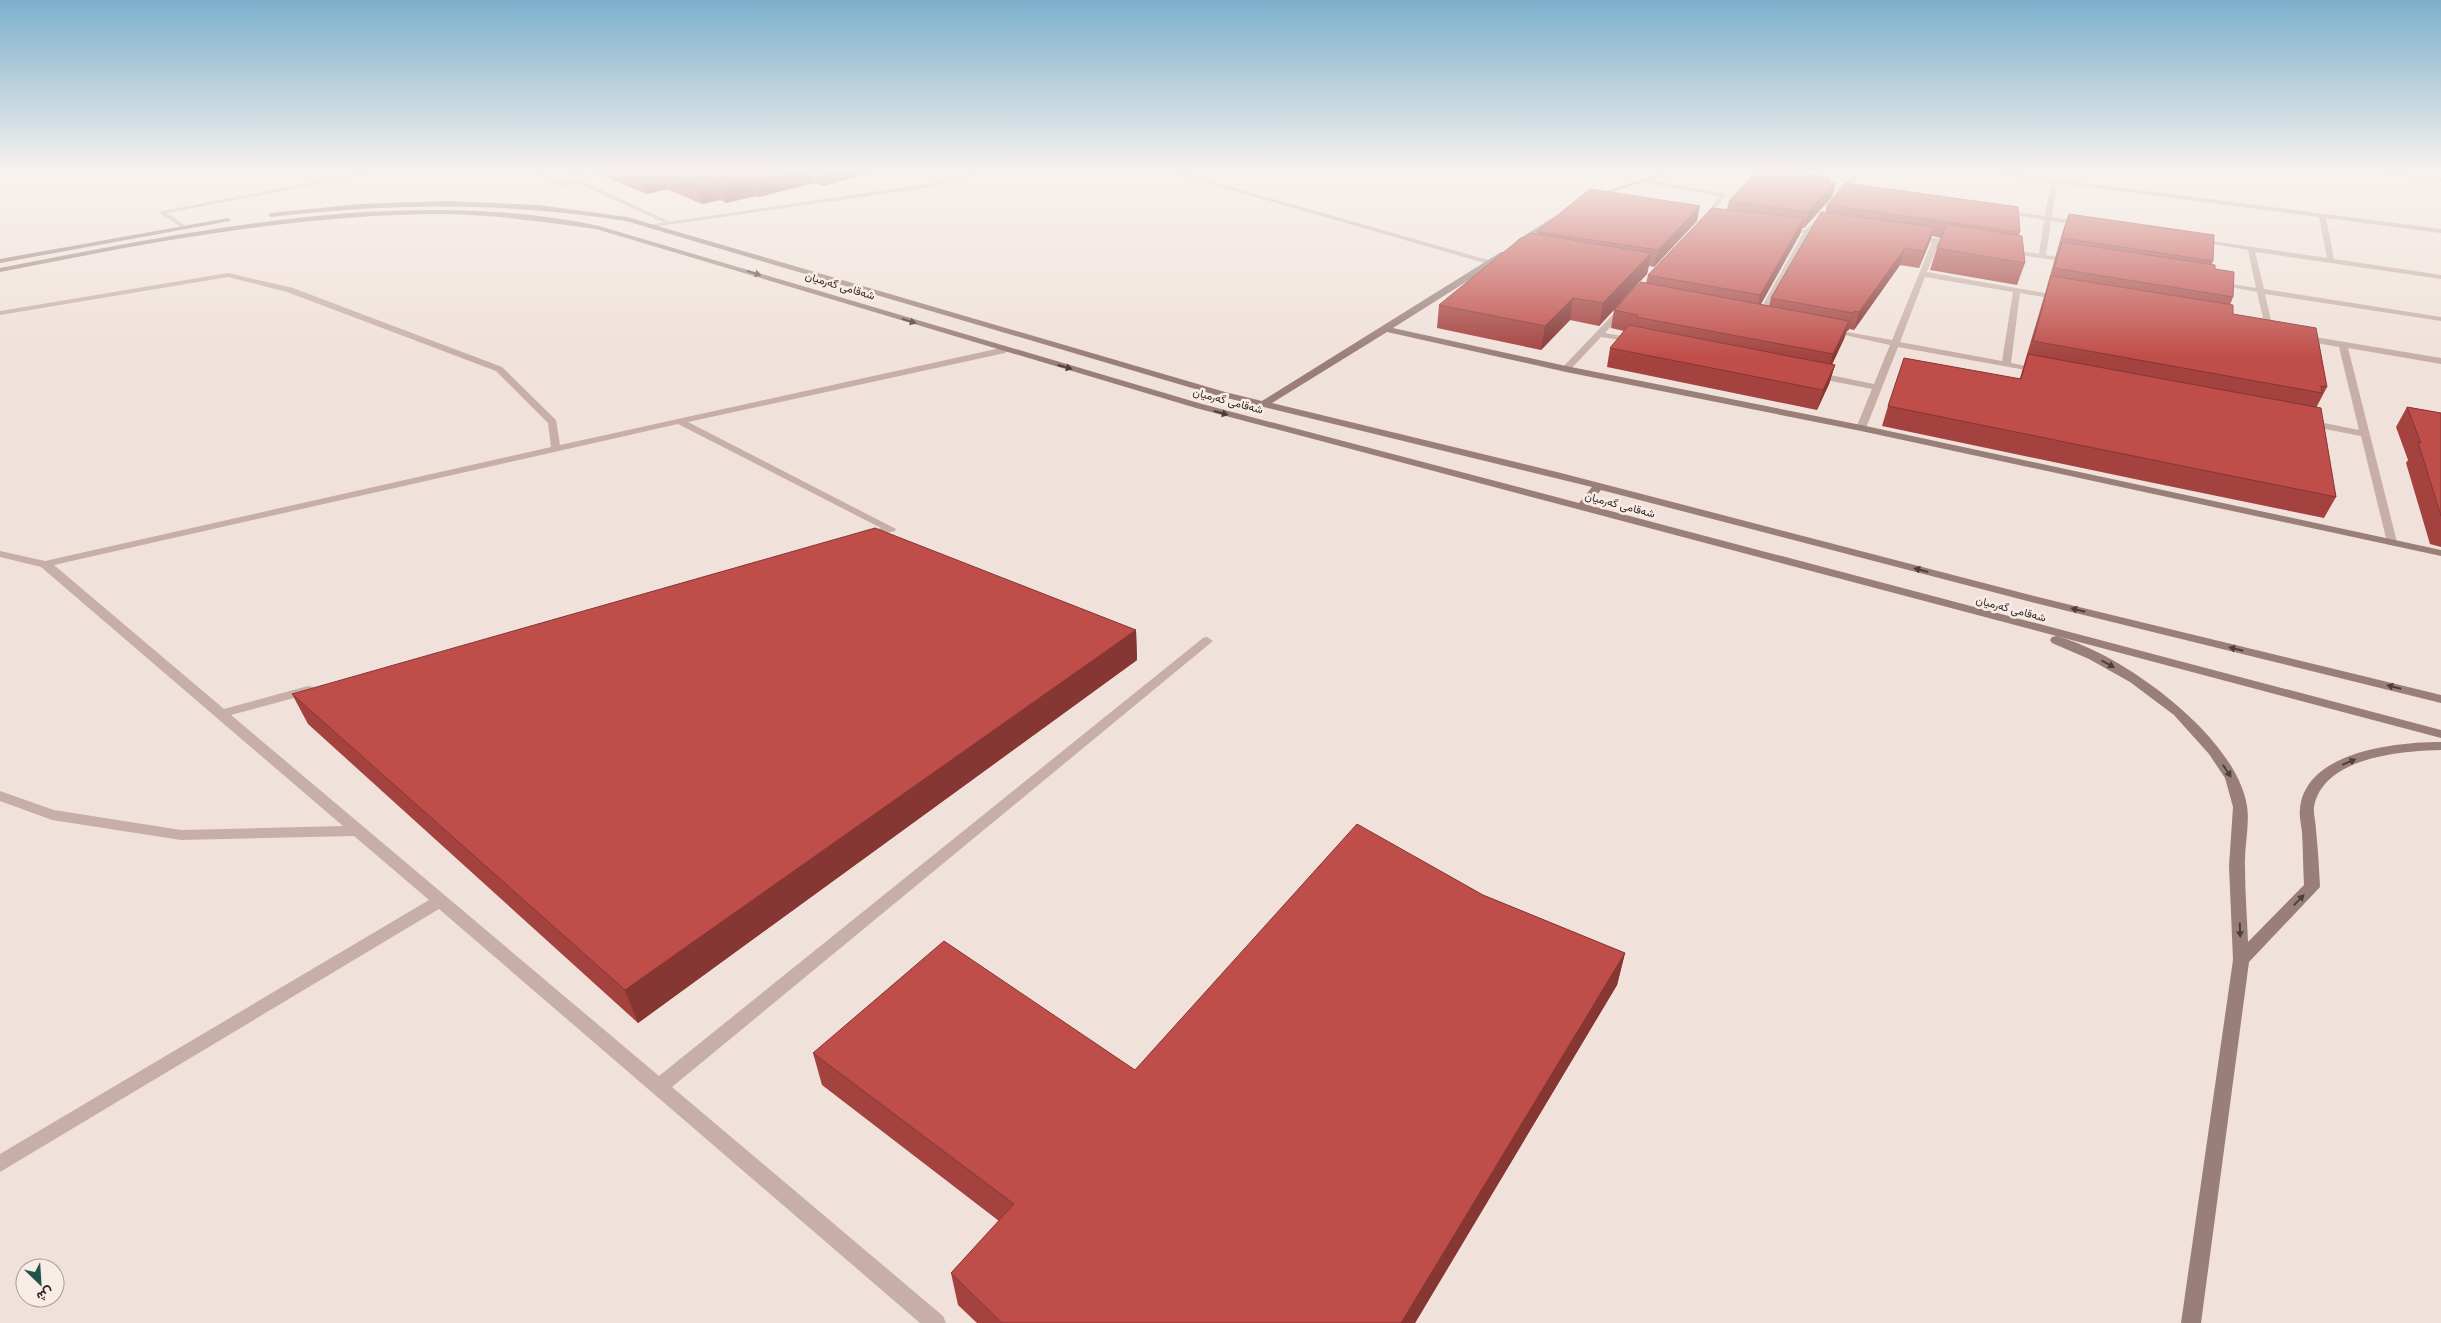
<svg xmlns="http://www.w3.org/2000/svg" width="2441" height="1323" viewBox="0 0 2441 1323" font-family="'Fira Sans',Vazirmatn,sans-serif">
<rect width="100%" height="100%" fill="#f0e1da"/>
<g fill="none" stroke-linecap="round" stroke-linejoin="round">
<!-- lane -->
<path fill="#c7afa7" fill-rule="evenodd" d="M366,172H379L167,213L186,226L187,227L184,229L158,212Z
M532,172H540L561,183L580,180L670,222L665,223L577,183L560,187Z"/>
<!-- street -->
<path fill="#c7afa7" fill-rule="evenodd" d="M975,172H985L932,187L651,227L648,225L932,183Z
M1169,172H1179L1495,262L1488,264Z
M1735,172H1750L1774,177L1771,179Z
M1856,172H1862L1848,188L1859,190V192L1845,191L1841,194L1838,192L1839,190L1815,185L1818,183L1842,187Z
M1984,172H2001L2441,229V233L2326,218L2334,259L2441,275V279L2255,252L2264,289L2441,317V321L2265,294L2274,333L2267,335L2257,292L2215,284L2219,282L2256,288L2248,250L2195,241L2199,239L2327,258L2319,217L2057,183L2052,217L2085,223L2082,225L2051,221L2046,255L2074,259V263L2006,253V249H2009L2039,254L2044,220L2000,212L2003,210L2045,216L2051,182Z
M2369,172H2388L2441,178V182Z
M1642,179L1723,193L1726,195L1704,223L1701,221L1719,196L1640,182Z
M1824,212L1827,214L1810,233L1764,317L1757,319L1756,317L1803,233L1781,228L1784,226L1805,230Z
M1912,235L1957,241L1961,243L1957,245L1939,243L1927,272L2061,296L2065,298L2061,300L2020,293L2011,363L2042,369V373L1898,347L1866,428L1864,430H1858L1856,428L1872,389L1815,378L1811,375L1815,372L1874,384L1890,345L1826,331L1830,329L1892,340L1932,242L1912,239ZM1925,277L2013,292L2002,361L1900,342Z
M228,273L293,288L502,367L556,420L560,445L1005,347L1009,350L1005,353L688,422L896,529L895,531L867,538L862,535L863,533L881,528L678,424L54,565L224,709L308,686L313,687L314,690L313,693L231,715L659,1076L1203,638L1207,637L1213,641L672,1087L943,1316L946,1323H920L439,909L0,1172V1154L429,900L354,836L181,840L52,820L0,801V791L54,810L181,830L343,826L41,567L0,557V551L45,561L551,447L548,423L496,371L287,292L228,277L0,315V311Z
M1620,307L1627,309L1605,333L1639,339V343L1601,337L1569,371H1563V367Z
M2303,335L2441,358V364L2348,348L2397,542L2396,544H2388L2387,542L2361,436L2309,426L2304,423L2309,420L2359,430L2339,347L2300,340L2299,338Z"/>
<!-- secondary -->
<path fill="#9a7e78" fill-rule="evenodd" d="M1664,172H1673L1594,198L1589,197Z
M449,201L538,205L627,217L1225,392L1262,401L1501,252H1507V256L1393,328L1566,366L1861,425L2441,550V556L1861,431L1566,372L1387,332L1272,403L1561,473L2042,598L2441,695V703L2035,603L1601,490L1588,505L2441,730V738L1196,408L596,229C546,222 496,215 446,214C295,214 147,243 0,272V268C190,231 407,185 599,226L1202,404L1579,503L1592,487L1219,396L626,221C506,202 392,203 271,217L268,215L271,213L360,204Z
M1557,215L1560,217L1559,218L1523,244H1517V240Z
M228,218L231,220L230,221L0,263V259Z
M2056,636C2122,653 2236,736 2247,806C2250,825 2244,847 2245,867C2245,892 2247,917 2248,942L2304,885C2303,867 2303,849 2302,832C2301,824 2299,816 2300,809C2305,751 2397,742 2441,742V750C2401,751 2323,757 2314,807C2313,814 2316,822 2316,830C2318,849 2319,868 2320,887L2249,962L2201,1323H2181L2233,960L2229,866L2233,807L2225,778L2209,754L2174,715L2130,682L2089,659L2052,643L2050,640L2052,637Z"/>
</g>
<!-- wall -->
<path fill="#a4423f" d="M564,172H590L571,176Z
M591,172H874L822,186L814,183L758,197L755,196L726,203L720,200L702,204L667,189L647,194Z
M1830,177L1829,181L1836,182L1832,197L1804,228H1802L1800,234L1761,304L1769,306L1771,298L1825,213L1827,205L2020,232L2019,235L2025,263L2017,285L1930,270L1937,248L1941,238L1932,236L1919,268L1900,265L1854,330L1849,329L1848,331H1847L1844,339L1832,364L1835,365L1829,384L1817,410L1607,367L1610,348L1624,331L1611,328L1614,310L1646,283L1648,275L1727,209L1729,201Z
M2069,214L2213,261L2212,264L2233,297L2230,305L2233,314L2327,387L2316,408L2336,497L2324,518L2149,482L1882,426L1888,406L2020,378L2046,290L2063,230Z
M1697,221L1654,267L1649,266L1647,274L1599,326L1570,320L1541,350L1437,328L1439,305L1524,238L1537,234V232Z
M2407,407L2441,413V547L2430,544L2406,463L2408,460L2396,427Z
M1136,630L1137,660L638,1023L308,724L292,694Z
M1483,895L1625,953L1617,985L1415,1323H977L958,1305L951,1273L999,1221L822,1085L813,1053L1135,1070Z"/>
<!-- shaded-wall -->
<path fill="#863633" d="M570,172H590L571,176Z
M789,172H812L814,183L758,197L755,180Z
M820,172H874L822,186Z
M663,173L667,189L647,194L643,177Z
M751,179L755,196L726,203L723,186Z
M1836,182L1832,197L1804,228L1808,212Z
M717,183L720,200L702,204L699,187Z
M1700,206L1697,221L1654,267L1658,250Z
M1804,218L1800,234L1756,313L1760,295Z
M1934,227L1929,244L1919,268L1924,251Z
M1905,248L1900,265L1854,330L1859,312Z
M1651,253L1647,274L1599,326L1603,303Z
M1573,298L1570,320L1541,350L1545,326Z
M1854,311L1849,329L1848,331L1853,313Z
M1849,321L1844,339L1828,373L1833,354Z
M1835,365L1829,384L1817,410L1823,390Z
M1136,630L1137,660L638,1023L625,990Z
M1625,953L1617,985L1415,1323H1401Z"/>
<!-- building -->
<path fill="#bf4d49" stroke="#863633" d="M629,172H789L755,180L751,179L723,186L717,183L699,187L663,173L643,177Z
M1756,172H1799L1830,177L1827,180L1836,182L1808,212L1729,201Z
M1846,183L2018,207L2020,232L1827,205Z
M1590,189L1700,206L1658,250L1537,232Z
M1712,208L1804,218L1760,295L1648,275Z
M1821,212L1934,227L1924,251L1905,248L1859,312L1854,311L1853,313L1771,298Z
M2069,214L2214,235L2213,261L2062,238Z
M1947,224L2022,236L2025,263L1937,248Z
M1530,233L1651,253L1603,303L1573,298L1545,326L1439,305L1521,238H1524Z
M2062,242L2215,265V269L2234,272L2233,297L2054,268Z
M2051,276L2233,305V314L2316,328L2327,387L2321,386L2322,393L2033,341Z
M1641,282L1849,321L1833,354L1636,317L1638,315L1614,310Z
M1629,325L1835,365L1823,390L1610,348Z
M2028,354L2321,408L2336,497L2158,461L1888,406L1904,358L2021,379Z
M2407,407L2441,413V516L2418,442L2421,443Z
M875,528L1136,630L625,990L292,694Z
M1357,824L1483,895L1625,953L1401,1323H1002L951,1273L1014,1204L813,1053L944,941L1135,1070Z"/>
<!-- one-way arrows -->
<defs><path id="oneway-solid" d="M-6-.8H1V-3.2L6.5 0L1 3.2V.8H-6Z" transform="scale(1.25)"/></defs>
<g fill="#4e3e3b">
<use href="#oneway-solid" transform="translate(754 273) rotate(17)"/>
<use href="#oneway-solid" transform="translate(909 321) rotate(17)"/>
<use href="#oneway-solid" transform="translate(1065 367) rotate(16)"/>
<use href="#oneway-solid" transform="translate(1221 413) rotate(15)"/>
<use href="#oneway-solid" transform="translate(1921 570) rotate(-165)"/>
<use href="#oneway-solid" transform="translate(2078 610) rotate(-166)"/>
<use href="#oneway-solid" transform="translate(2236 649) rotate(-166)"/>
<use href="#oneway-solid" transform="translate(2108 664) rotate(29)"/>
<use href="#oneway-solid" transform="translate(2394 687) rotate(-166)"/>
<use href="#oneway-solid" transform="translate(2349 762) rotate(-22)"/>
<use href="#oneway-solid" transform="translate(2227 771) rotate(56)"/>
<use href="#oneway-solid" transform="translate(2299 900) rotate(-46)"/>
<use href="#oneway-solid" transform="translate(2240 930) rotate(88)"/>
</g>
<!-- sky -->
<linearGradient id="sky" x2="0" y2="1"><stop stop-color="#7cb0cc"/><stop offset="0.48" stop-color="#f8f2ee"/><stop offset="1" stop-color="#f8f2ee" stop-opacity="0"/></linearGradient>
<rect width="2441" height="357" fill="url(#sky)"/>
<g text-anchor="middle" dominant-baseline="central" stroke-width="5" stroke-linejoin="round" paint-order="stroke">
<!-- far-street labels -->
<g font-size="11" fill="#342827" stroke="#f8ece6">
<text transform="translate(840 286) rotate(17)">شەقامی گەرمیان</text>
<text transform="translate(1228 401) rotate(15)">شەقامی گەرمیان</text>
<text transform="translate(1620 505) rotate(15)">شەقامی گەرمیان</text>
<text transform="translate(2011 609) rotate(15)">شەقامی گەرمیان</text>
</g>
</g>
<!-- north arrow -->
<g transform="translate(40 1283) rotate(155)"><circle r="24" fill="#f8ece6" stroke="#aa9e9a"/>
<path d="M0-4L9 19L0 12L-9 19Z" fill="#1f534b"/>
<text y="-8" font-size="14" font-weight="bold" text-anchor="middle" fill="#342827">ش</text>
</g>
</svg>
